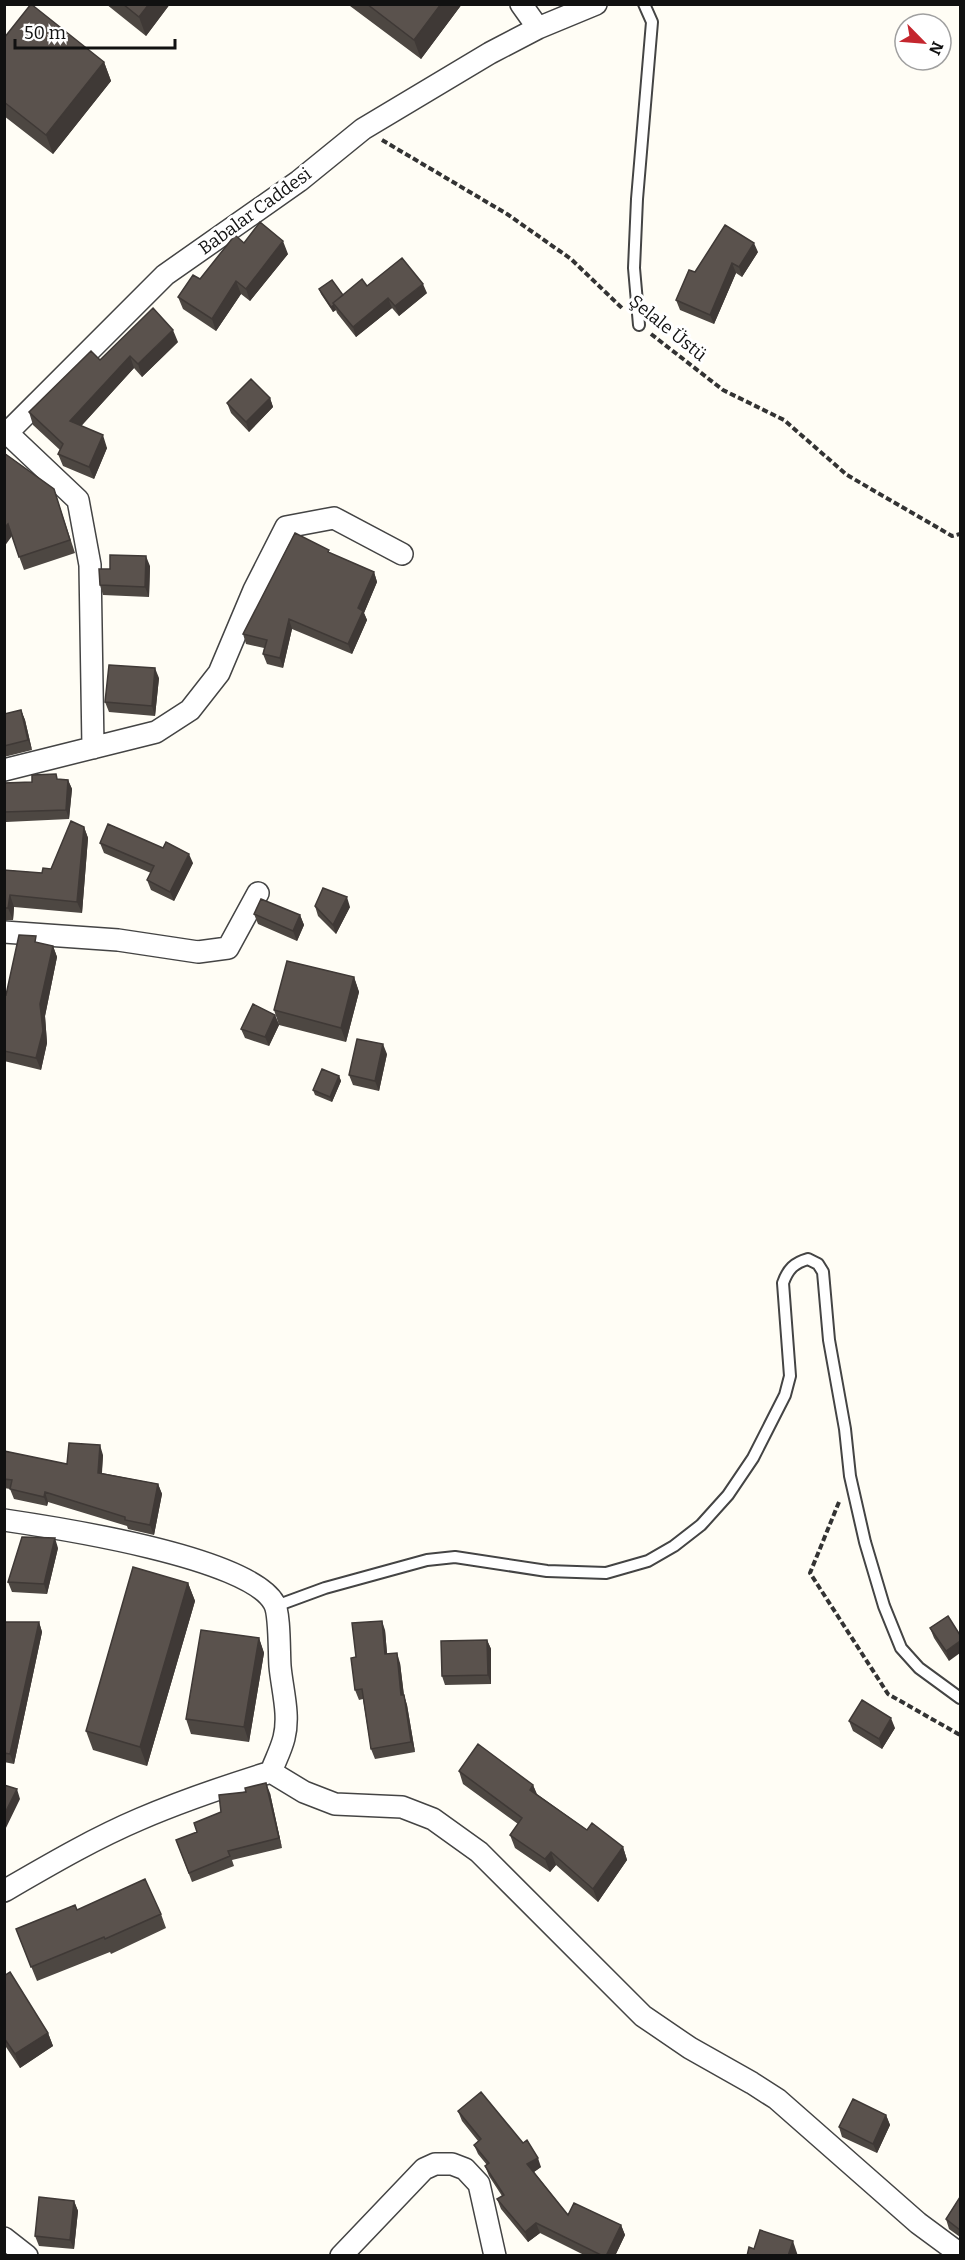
<svg xmlns="http://www.w3.org/2000/svg" width="965" height="2260" viewBox="0 0 965 2260" font-family="Bitter,serif">
<rect width="100%" height="100%" fill="#fffdf5"/>
<g fill="none" stroke-linecap="round" stroke-linejoin="round">
<!-- service casing -->
<g stroke="#444" stroke-width="14">
<path id="service" d="M639,325L634,268L637,199L652,22L644,4
M276,1606L325,1588L427,1560L455,1557L547,1571L606,1573L648,1561L674,1546L701,1525L728,1495L753,1458L785,1395L790,1376L783,1283C788,1269 794,1263 808,1259L818,1264L823,1272L829,1340L845,1429L850,1476L865,1542L884,1606L901,1648L919,1668L960,1698"/>
</g>
<!-- minor casing -->
<g stroke="#444" stroke-width="24">
<path id="minor" d="M521,4L538,28
M4,430L78,500L90,565L93,748
M4,436L165,275L299,181L363,129L490,53L538,28L596,4
M4,770L156,732L190,710L219,673L254,590L286,527L334,518L402,554
M4,932L118,940L198,952L228,948L258,893
M4,1520C58,1528 249,1557 274,1603C280,1613 279,1652 280,1666C282,1689 290,1715 284,1738C281,1750 275,1761 271,1772
M4,1891C49,1865 93,1839 140,1819C182,1801 226,1786 271,1772L304,1792L335,1804L402,1807L433,1819L479,1852L643,2016L690,2048L752,2083L777,2099L918,2223L960,2254
M4,2238L27,2256
M341,2256L424,2169L435,2164H452L465,2169L479,2184L495,2256"/>
</g>
<!-- path -->
<path stroke="#333" stroke-width="4" stroke-dasharray="6 3" stroke-linecap="butt" d="M382,140L507,214L571,259L623,309
M651,334L723,390L784,420L847,475L952,536L960,534
M839,1502L810,1573L888,1694L960,1735"/>
<!-- service -->
<use href="#service" stroke="#fff" stroke-width="10"/>
<!-- minor -->
<use href="#minor" stroke="#fff" stroke-width="21"/>
</g>
<!-- wall -->
<path fill="#4d4742" d="M106,4H170L146,36Z
M349,4H462L421,59L350,6Z
M4,38L104,62L111,81L53,154L4,116Z
M244,243L288,254L250,301L241,294L216,331L183,309L178,297Z
M758,252L742,277L736,273L714,324L680,310L676,300L695,272Z
M367,286L427,293L399,316L392,308L356,337L337,313L336,310L333,312L321,294L319,289L343,295Z
M178,342L142,377L134,368L81,426L107,448L94,479L63,466L58,454L60,450L33,425L29,412L100,360Z
M270,398L273,407L249,432L231,413L227,403Z
M4,453L54,489L75,553L24,570L12,537Z
M330,553L374,572L377,582L364,613L367,620L352,654L292,629L283,668L267,664L263,654L264,648L246,644L243,634Z
M150,566L149,597L103,595L100,585L110,569Z
M159,678L155,716L109,712L105,702Z
M21,710L25,720L32,750L4,757V714Z
M58,779L68,780L72,789L69,819L6,822L4,812L32,782Z
M84,827L88,838L82,913L14,907L13,920H4V870L42,873L51,869Z
M100,843L193,863L174,901L151,890L147,880L151,873L104,853Z
M315,906L350,907L336,934L318,916Z
M254,914L300,915L304,925L297,941L258,924Z
M38,943L53,946L57,957L45,1016L47,1043L41,1070L4,1061V994L6,995Z
M354,977L359,992L346,1042L279,1025L274,1010Z
M275,1015L279,1025L269,1046L245,1038L241,1029Z
M387,1054L379,1091L353,1085L349,1075Z
M339,1076L341,1081L332,1102L315,1095L313,1090Z
M4,1451L67,1464L103,1455L102,1473L158,1484L162,1494L154,1535L128,1529L127,1526L48,1502L47,1506L14,1499L10,1489L4,1488Z
M58,1548L47,1594L12,1592L8,1582Z
M188,1583L195,1601L147,1766L93,1750L86,1731Z
M948,1616L949,1661L934,1638L930,1628Z
M4,1622H39L42,1632L14,1764L4,1762Z
M385,1630L387,1654L400,1663L404,1695L407,1705L415,1752L375,1759L371,1749L363,1699L359,1700L355,1690L356,1657Z
M259,1638L264,1653L249,1742L191,1734L186,1719Z
M487,1640L491,1649V1684L445,1685L442,1676Z
M849,1721L895,1728L882,1749L853,1731Z
M459,1771L533,1785L537,1794L587,1830L623,1847L627,1860L598,1902L556,1865L550,1872L515,1848L510,1835L518,1824L463,1784Z
M270,1793L282,1848L232,1860L234,1866L192,1882L176,1840L197,1832Z
M77,1910L161,1914L166,1928L111,1954L110,1952L37,1981L16,1929Z
M4,1976L48,2033L53,2046L20,2068L4,2044Z
M458,2111L541,2167L534,2172L568,2215L621,2225L625,2235L615,2256H586L540,2233L528,2242L501,2209L497,2199L502,2196L489,2176L485,2166L487,2165L478,2154L474,2145L478,2141L462,2121Z
M886,2115L890,2125L877,2153L842,2137L839,2127Z
M960,2197V2237L949,2229L946,2219Z
M74,2201L78,2211L74,2249L39,2246L35,2236Z"/>
<!-- shaded-wall -->
<path fill="#3f3936" d="M149,4H170L146,36L139,17Z
M441,4H462L421,59L414,40Z
M104,62L111,81L53,154L46,135Z
M283,241L288,254L250,301L246,289Z
M754,243L758,252L742,277L739,267Z
M732,263L736,273L714,324L710,315Z
M236,281L241,294L216,331L212,319Z
M423,284L427,293L399,316L395,306Z
M388,298L392,308L356,337L353,327Z
M334,305L336,310L333,312L331,307Z
M173,330L178,342L142,377L138,364Z
M130,356L134,368L74,434L70,421Z
M270,398L273,407L249,432L246,422Z
M103,435L107,448L94,479L89,467Z
M8,524L12,536L4,547V528Z
M146,556L150,566L149,597L145,587Z
M374,572L377,582L364,613L367,620L352,654L348,644L358,608Z
M289,619L292,629L283,668L280,658Z
M155,668L159,678L155,716L152,706Z
M21,710L25,720L32,750L28,740Z
M68,780L72,789L69,819L66,810Z
M84,827L88,838L82,913L77,902Z
M189,854L193,863L174,901L170,892Z
M10,895L14,907L13,920L8,908Z
M347,897L350,907L336,934L333,925Z
M300,915L304,925L297,941L293,931Z
M53,946L57,957L45,1016L47,1043L41,1070L36,1058L40,1004Z
M354,977L359,992L346,1042L341,1028Z
M275,1015L279,1025L269,1046L265,1037Z
M383,1044L387,1054L379,1091L375,1081Z
M339,1076L341,1081L332,1102L330,1097Z
M100,1445L103,1455L101,1482L98,1473Z
M158,1484L162,1494L154,1535L150,1525Z
M45,1492L48,1502L47,1506L44,1497Z
M55,1538L58,1548L47,1594L44,1584Z
M188,1583L195,1601L147,1766L140,1747Z
M382,1621L385,1630L388,1664L385,1654Z
M39,1622L42,1632L14,1764L10,1754Z
M259,1638L264,1653L249,1742L244,1727Z
M487,1640L491,1649V1684L488,1675Z
M960,1641V1653L949,1661L946,1651Z
M397,1653L400,1663L405,1705L401,1695Z
M404,1695L407,1705L415,1752L411,1742Z
M891,1718L895,1728L882,1749L879,1739Z
M266,1783L270,1793L282,1848L279,1838Z
M533,1785L538,1798L530,1790Z
M17,1789L20,1799L4,1832V1815Z
M623,1847L627,1860L598,1902L593,1889Z
M551,1852L556,1865L550,1872L545,1859Z
M48,2033L53,2046L20,2068L15,2054Z
M886,2115L890,2125L877,2153L873,2144Z
M538,2158L541,2167L531,2174L527,2164Z
M74,2201L78,2211L74,2249L70,2240Z
M536,2223L540,2233L528,2242L525,2232Z
M621,2225L625,2235L615,2256H606Z
M793,2241L798,2256H788Z"/>
<!-- building -->
<path fill="#5a524d" stroke="#3f3936" stroke-width="1.5" d="M31,4L104,62L46,135L4,102V38Z
M123,4H149L139,17Z
M367,4H441L414,40Z
M260,222L283,241L246,289L236,281L212,319L178,297L193,275L200,279L235,235L244,243Z
M725,225L754,243L739,267L732,263L710,315L676,300L689,270L695,272Z
M402,258L423,284L395,306L388,298L353,327L333,303L362,279L367,286Z
M332,280L343,295L333,303L334,305L331,307L319,289Z
M153,308L173,330L138,364L130,356L70,421L103,435L89,467L58,454L63,444L29,412L91,351L100,360Z
M251,379L270,398L246,422L227,403Z
M4,453L54,489L70,540L19,557L8,524L4,528Z
M295,533L329,550L328,552L374,572L358,608L363,611L348,644L289,619L280,658L263,654L267,640L243,634Z
M110,555L146,556L145,587L100,585L99,569H110Z
M109,665L155,668L152,706L105,702Z
M21,710L28,740L4,746V714Z
M56,774L57,779L68,780L66,810L4,812V783L32,782V775Z
M71,821L84,827L77,902L10,895L8,908H4V870L42,873L43,868L51,869Z
M108,824L163,848L166,842L189,854L170,892L147,880L154,866L100,843Z
M323,888L347,897L333,925L315,906Z
M261,899L300,915L293,931L254,914Z
M19,935L36,936L35,942L53,946L40,1004L43,1031L36,1058L4,1051V994L6,995Z
M287,961L354,977L341,1028L274,1010Z
M253,1004L275,1015L265,1037L241,1029Z
M357,1039L383,1044L375,1081L349,1075Z
M322,1069L339,1076L330,1097L313,1090Z
M69,1443L100,1445L98,1473L158,1484L150,1525L125,1520V1517L45,1492L44,1497L10,1489L12,1480L4,1479V1451L67,1464Z
M22,1537L55,1538L44,1584L8,1582Z
M133,1567L188,1583L140,1747L86,1731Z
M948,1616L960,1635V1641L946,1651L930,1628Z
M382,1621L385,1654L397,1653L401,1695H404L411,1742L371,1749L362,1689L355,1690L351,1658L356,1657L352,1623Z
M4,1622H39L10,1754L4,1753Z
M201,1630L259,1638L244,1727L186,1719Z
M487,1640L488,1675L442,1676L441,1641Z
M862,1700L891,1718L879,1739L849,1721Z
M478,1744L533,1785L530,1790L587,1830L592,1823L623,1847L593,1889L551,1852L545,1859L510,1835L522,1818L459,1771Z
M266,1783L279,1838L228,1851L230,1856L189,1873L176,1840L197,1832L194,1823L221,1812L219,1795L246,1792L245,1788Z
M4,1785L17,1789L4,1815Z
M145,1879L161,1914L105,1939L104,1937L31,1967L16,1929L75,1905L77,1910Z
M10,1972L48,2033L15,2054L4,2038V1976Z
M481,2092L523,2143L527,2140L538,2158L527,2164L568,2215L574,2203L621,2225L606,2256H603L536,2223L525,2232L497,2199L504,2195L485,2166L489,2163L474,2145L481,2139L458,2111Z
M853,2099L886,2115L873,2144L839,2127Z
M39,2197L74,2201L70,2240L35,2236Z
M960,2197V2230L946,2219Z
M760,2230L793,2241L788,2256H747L749,2247L754,2249Z"/>
<g text-anchor="middle" dominant-baseline="central" stroke-width="6" stroke-linejoin="round" paint-order="stroke">
<!-- street labels -->
<g font-size="18" fill="#111" stroke="#fff">
<text transform="translate(255 211) rotate(-36)">Babalar Caddesi</text>
<text transform="translate(668 328) rotate(39)">Şelale Üstü</text>
</g>
</g>
<!-- border -->
<rect width="965" height="2260" fill="none" stroke="#111111" stroke-width="12"/>
<!-- north arrow -->
<g transform="translate(923 42) rotate(115)"><circle r="28" fill="#ffffff" stroke="#a0a0a0" stroke-width="1.5"/>
<path d="M0-4.5L10 22L0 15L-10 22Z" fill="#c4262e"/>
<text y="-9" font-size="16" font-weight="bold" text-anchor="middle" fill="#111111">N</text>
</g>
<!-- scale -->
<path d="M15 39v9h160v-9" fill="none" stroke="#111111" stroke-width="3"/>
<text x="24" y="39" font-size="18" fill="#111111" stroke="#ffffff" stroke-width="4.5" paint-order="stroke">50 m</text>
</svg>
